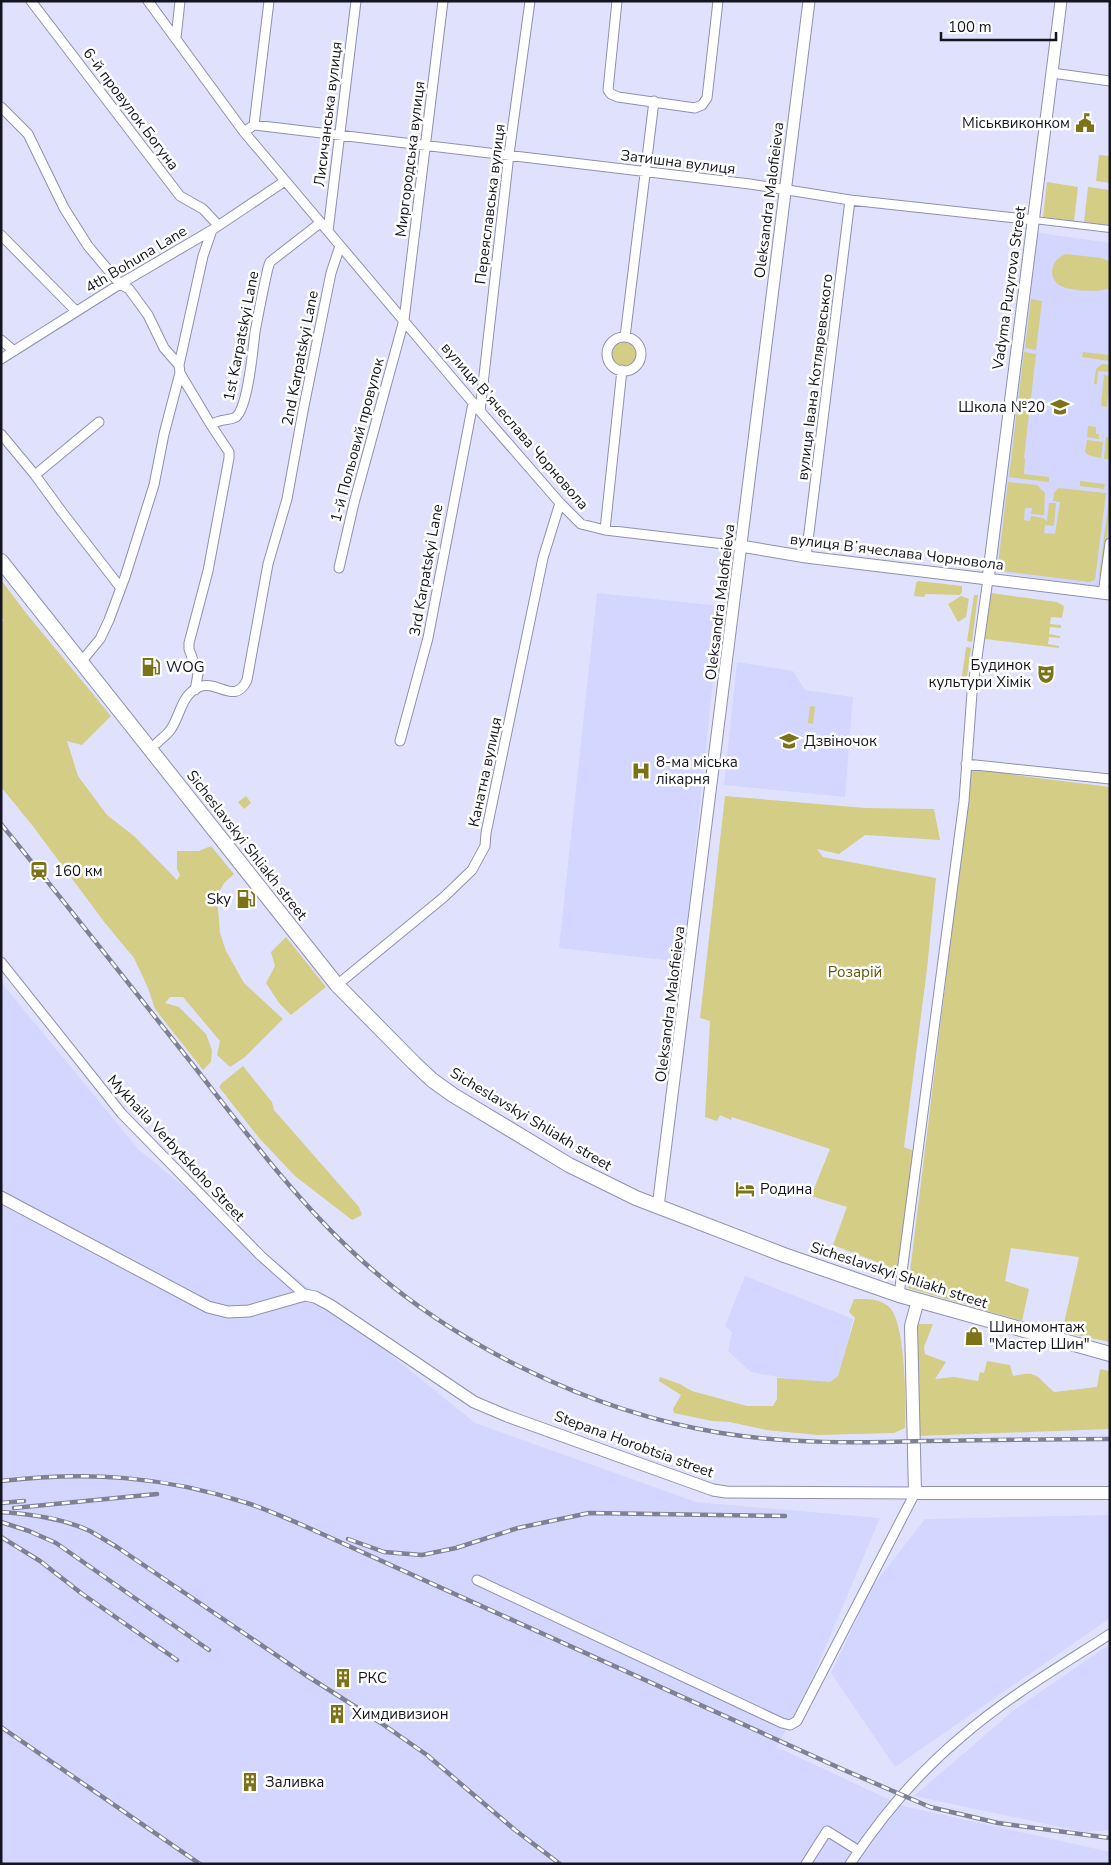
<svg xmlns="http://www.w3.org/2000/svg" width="1111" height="1865" viewBox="0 0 1111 1865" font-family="'Nunito Sans',sans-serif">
<rect width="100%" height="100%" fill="#e0e2fd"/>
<!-- built -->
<path fill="#d3d6fe" d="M1033,232L1110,243V571L1108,589L991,571Z
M597,593L721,606L683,962L559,948Z
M737,662L793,671L805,690L853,697L845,797L724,785Z
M1,982L139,1150L475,1423L696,1502L880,1518L812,1679L777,1747L903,1806L1110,1852V1864H1Z
M745,1276L853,1319L837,1388L751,1372L728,1351L732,1332L725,1326Z
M1109,1515L1110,1618L895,1767L831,1673L872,1587L925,1519Z
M1110,1644V1830L1085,1832L914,1796L1014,1710Z"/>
<!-- green -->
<path fill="#d3cd86" d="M1099,155L1110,156V183L1096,181Z
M1047,182L1078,187L1074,221L1043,217Z
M1088,187L1110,190V225L1084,222Z
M1066,254L1101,258L1109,261L1110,288C1101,293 1068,291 1059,285C1046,275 1053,258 1066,254Z
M1031,299L1042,301L1036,350L1025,348Z
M612 354a12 12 0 1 1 24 0a12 12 0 1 1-24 0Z
M1024,352L1036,354L1024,458L1025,459L1024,474L1049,477V482L1009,477Z
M1083,352L1110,355V361L1082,357Z
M1102,364L1110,365V372L1098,371L1097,384H1094L1096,369Z
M1104,375L1110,376L1107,407L1101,406Z
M1088,426L1096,427V434H1099V439L1087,437Z
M1106,437H1110V459H1104Z
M1087,440L1103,442L1101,458L1088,455L1085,452Z
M1080,481L1105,484L1104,489L1080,486Z
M1008,482L1037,485L1045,493L1044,515L1031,514L1032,508H1025L1024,520L1030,521L1031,516L1043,518L1047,521L1049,503H1056L1054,526L1045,525L1044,533L1055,534L1060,502L1053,501L1054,493L1058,488L1106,493L1095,580L1089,582L1002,571L998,565Z
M1109,499L1110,510L1102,576H1099Z
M1,580L26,613L111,716L82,745L67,741L78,776L107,815L134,836L177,880L180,875L177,869V851H199L211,846L234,874L224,883L217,896L220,933L226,951L244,983L283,1019L245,1057L230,1067L217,1055L220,1041L183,997H170L165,1003L179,1007L206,1034L212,1050L211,1062L203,1070L155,1009L148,988L134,958L105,923L32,825L1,787V625L4,619L1,620Z
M918,581L962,586V592L960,595L926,594L924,597L914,596L916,583Z
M991,593L1057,602L1064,606L1062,618L1051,617L1050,624L1061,625V628L1050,627L1049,634L1060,636V638L1049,637L1048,644L1059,646V648L985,639Z
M974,595H978L972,642L967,641Z
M961,596L969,599L966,617L958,622L948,604Z
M966,647L971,648L966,684L961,683Z
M810,706L815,707L813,724L808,723Z
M972,768L1022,776L1110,787V1342L1062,1332L1079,1257L1011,1248L1005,1281L1029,1289L1022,1321L908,1288Z
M246,796L251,803L244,809L238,802Z
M725,796L865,808L934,809L940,840L865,835L839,854L817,849L823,857L936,878L927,969L904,1147L914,1151L898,1270L833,1245L847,1207L811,1196L830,1149L732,1117L731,1120L720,1115L717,1121L705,1117L710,1021L700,1018Z
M286,937L326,987L291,1015L279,1003L266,983L275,966L271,952Z
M243,1066L272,1102L274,1110L359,1207L362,1215L352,1220L295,1176L260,1139L219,1087L222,1083Z
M854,1299C866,1299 878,1298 888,1306C906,1319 906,1405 905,1428L894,1433L818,1435L766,1430L730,1422L712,1421L674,1413L673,1409L681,1395L659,1381L660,1377L680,1384L692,1391L747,1406H773L777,1399V1378L830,1382L838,1376L855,1318L849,1312Z
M918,1324H933L924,1347L925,1354L946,1362L935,1379L954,1377L978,1381L980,1372L984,1373L987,1361L1010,1365L1013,1376C1038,1370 1036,1376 1054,1392L1097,1387L1100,1369L1110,1371V1429L918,1436L914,1331Z"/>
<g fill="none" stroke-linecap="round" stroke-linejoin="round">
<!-- pedestrian casing -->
<g stroke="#8e90af" stroke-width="8">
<path id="pedestrian" d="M1034,220L1110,229"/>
</g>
<!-- minor casing -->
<g stroke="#8e90af" stroke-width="11">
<path id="minor" d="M31,1L180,196L203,209L218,225
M148,1L244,132L480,411L560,503L581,524L605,530L741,546
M617,1L608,90L611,94L618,97L695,108L702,105L707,98L718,1
M176,38L180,1
M1052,73L1110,81
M1,107L28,134L64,208L88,246L120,284L129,289L148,315L164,348L179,365L180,373L184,380L211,425
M254,125L269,1
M244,132L254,125L750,184L850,200L1034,220
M328,231L356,1
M1,235L76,311
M625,337L654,101
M607 354a17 17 0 1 1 34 0a17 17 0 1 1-34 0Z
M1,340L14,351
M1,359L120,284L212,230L285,181
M179,365L203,256L212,230
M480,411L509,154L530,1
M1,434L35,475L99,422
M35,475L62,512L120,587
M605,530L622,370
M806,557L850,200
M339,568L354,503L404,320L443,1
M1103,594L1110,543
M81,662L100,639L109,620L125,577L154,485L164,434L180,373
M195,690L198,674L189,649V643L208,571L229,458V452L211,425C220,418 230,421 236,417C248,407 253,349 255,332C259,311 263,289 268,268L270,262L320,223
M400,741L428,638L473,403
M157,743C162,738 168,734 171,729C181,714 181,695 199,687C217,679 235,706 247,680L268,564L287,499L303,411L331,273L340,246
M966,764L1110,779
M1,962L122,1114L261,1256L305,1295
M337,985L444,897L472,870L485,846L486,833L543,558L560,503
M899,1295L964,801L972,693L988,579
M477,1580L782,1723L790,1725L797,1721L915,1493
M806,1864L827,1831L859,1851
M850,1864C881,1817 917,1774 960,1738C1006,1698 1059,1667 1110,1634"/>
</g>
<!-- tertiary casing -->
<g stroke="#8e90af" stroke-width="13">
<path id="tertiary" d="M741,546L806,557L1110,594
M988,579L1061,1
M1,1197L208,1307L228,1312L249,1311L305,1295L315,1297L330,1305L474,1402L507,1416L713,1490L726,1492L915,1493
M658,1207L809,1"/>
</g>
<!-- secondary casing -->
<g stroke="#8e90af" stroke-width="14">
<path id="secondary" d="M918,1300L911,1326L915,1493H1110"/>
</g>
<!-- primary casing -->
<g stroke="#8e90af" stroke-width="16">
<path id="primary" d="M1,561L337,985L414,1063L432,1080L453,1095L569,1165L636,1198L784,1255L899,1295L1110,1354"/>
</g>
<!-- pedestrian -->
<use href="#pedestrian" stroke="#fff" stroke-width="6"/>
<!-- minor -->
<use href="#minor" stroke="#fff" stroke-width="9"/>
<!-- tertiary -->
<use href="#tertiary" stroke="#fff" stroke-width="11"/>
<!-- secondary -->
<use href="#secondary" stroke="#fff" stroke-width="12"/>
<!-- primary -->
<use href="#primary" stroke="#fff" stroke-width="14"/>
<!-- rail casing -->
<g stroke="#7e8093" stroke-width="4.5">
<path id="rail" d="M1,824C67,905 132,988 197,1070C247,1134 297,1201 357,1256C453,1345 592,1412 721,1433C789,1444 857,1443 925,1441C987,1440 1048,1439 1110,1439
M1,1481C88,1471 163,1476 247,1503C265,1509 283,1517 300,1524L844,1770L930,1807L998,1823L1110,1838
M1,1503L24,1501
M14,1508L157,1494
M1,1512C31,1514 62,1518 90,1531C99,1536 108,1542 117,1547L304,1674L381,1723L427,1755L515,1830L560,1864
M1,1522L29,1531L56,1543L209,1650
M1,1537L40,1561L81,1593L177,1660
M348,1539L384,1552L422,1555L456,1548L518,1528L589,1513L785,1516
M1,1727L200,1864"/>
</g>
<!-- rail -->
<use href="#rail" stroke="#fff" stroke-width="2.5" stroke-dasharray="8" stroke-linecap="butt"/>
</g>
<!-- icons -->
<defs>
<g id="civic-bare" transform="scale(1.5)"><path d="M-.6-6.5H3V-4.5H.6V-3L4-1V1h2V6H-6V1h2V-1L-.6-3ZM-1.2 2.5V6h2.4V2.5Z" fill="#7c7316" stroke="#fff" stroke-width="2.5" paint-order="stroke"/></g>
<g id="school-bare" transform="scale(1.5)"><path d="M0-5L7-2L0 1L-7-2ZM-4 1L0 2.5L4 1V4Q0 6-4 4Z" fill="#7c7316" stroke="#fff" stroke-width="2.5" paint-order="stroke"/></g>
<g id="fuel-bare" transform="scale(1.5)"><path d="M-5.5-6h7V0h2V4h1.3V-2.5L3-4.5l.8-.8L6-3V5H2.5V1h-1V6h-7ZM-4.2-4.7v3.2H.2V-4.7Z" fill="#7c7316" stroke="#fff" stroke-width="2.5" paint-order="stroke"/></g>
<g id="theatre-bare" transform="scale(1.5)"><path d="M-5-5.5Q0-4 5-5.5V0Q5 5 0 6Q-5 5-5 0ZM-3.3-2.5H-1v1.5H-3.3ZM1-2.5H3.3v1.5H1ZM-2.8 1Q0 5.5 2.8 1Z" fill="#7c7316" stroke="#fff" stroke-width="2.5" paint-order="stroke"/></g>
<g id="hospital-bare" transform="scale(1.5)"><path d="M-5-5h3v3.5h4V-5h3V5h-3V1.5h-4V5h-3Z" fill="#7c7316" stroke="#fff" stroke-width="2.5" paint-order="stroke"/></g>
<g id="station-bare" transform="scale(1.5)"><path d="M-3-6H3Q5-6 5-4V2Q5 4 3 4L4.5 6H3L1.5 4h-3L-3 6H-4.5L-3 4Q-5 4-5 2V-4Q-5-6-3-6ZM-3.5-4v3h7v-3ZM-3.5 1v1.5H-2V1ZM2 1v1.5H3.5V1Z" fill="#7c7316" stroke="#fff" stroke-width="2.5" paint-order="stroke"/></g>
<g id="hotel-bare" transform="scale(1.5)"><path d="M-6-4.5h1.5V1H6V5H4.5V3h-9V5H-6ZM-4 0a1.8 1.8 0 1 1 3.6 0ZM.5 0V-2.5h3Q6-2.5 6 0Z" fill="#7c7316" stroke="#fff" stroke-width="2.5" paint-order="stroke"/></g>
<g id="shop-bare" transform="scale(1.5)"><path d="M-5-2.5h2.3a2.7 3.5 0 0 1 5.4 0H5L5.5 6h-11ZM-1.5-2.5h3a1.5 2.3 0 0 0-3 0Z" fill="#7c7316" stroke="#fff" stroke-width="2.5" paint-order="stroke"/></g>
<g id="building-bare" transform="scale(1.5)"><path d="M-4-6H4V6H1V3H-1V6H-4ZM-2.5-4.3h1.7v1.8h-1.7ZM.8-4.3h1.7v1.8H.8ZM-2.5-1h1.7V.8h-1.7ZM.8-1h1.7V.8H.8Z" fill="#7c7316" stroke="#fff" stroke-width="2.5" paint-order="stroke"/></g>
</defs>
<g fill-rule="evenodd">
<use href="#civic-bare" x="1085" y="123"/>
<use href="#school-bare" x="1060" y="407"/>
<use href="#fuel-bare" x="151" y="667"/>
<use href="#theatre-bare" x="1046" y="674"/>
<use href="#school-bare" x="789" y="741"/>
<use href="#hospital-bare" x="641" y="771"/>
<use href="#station-bare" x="39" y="871"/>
<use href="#fuel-bare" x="246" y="899"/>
<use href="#hotel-bare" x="745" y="1189"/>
<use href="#shop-bare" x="974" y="1336"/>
<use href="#building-bare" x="343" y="1678"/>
<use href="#building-bare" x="337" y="1714"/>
<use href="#building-bare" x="250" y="1782"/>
</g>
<g text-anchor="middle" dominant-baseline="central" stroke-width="5" stroke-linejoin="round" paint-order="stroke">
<!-- street labels -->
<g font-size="15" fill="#141520" stroke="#fff">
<text transform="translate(131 109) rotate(53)">6-й провулок Богуна</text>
<text transform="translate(328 114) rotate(-83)">Лисичанська вулиця</text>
<text transform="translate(410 159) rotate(-83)">Миргородська вулиця</text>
<text transform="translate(678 162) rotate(7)">Затишна вулиця</text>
<text transform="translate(769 200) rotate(-83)">Oleksandra Malofieieva</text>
<text transform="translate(490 204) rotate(-83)">Переяславська вулиця</text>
<text transform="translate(136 259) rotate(-31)">4th Bohuna Lane</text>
<text transform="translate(1009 288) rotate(-82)">Vadyma Puzyrova Street</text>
<text transform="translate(241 336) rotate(-79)">1st Karpatskyi Lane</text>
<text transform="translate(300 358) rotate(-79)">2nd Karpatskyi Lane</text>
<text transform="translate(815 377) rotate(-83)">вулиця Івана Котляревського</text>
<text transform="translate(515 426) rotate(49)">вулиця Вʼячеслава Чорновола</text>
<text transform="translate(357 440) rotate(-75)">1-й Польовий провулок</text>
<text transform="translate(897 552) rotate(7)">вулиця Вʼячеслава Чорновола</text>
<text transform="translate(426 570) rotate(-80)">3rd Karpatskyi Lane</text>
<text transform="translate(720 602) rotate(-83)">Oleksandra Malofieieva</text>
<text transform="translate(485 772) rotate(-78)">Канатна вулиця</text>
<text transform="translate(247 845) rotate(52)">Sicheslavskyi Shliakh street</text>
<text transform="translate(670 1004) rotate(-83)">Oleksandra Malofieieva</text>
<text transform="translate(531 1119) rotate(31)">Sicheslavskyi Shliakh street</text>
<text transform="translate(176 1148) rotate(47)">Mykhaila Verbytskoho Street</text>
<text transform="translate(899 1275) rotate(18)">Sicheslavskyi Shliakh street</text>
<text transform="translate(634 1444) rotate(20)">Stepana Horobtsia street</text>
</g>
<!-- poi labels -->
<g font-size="15" fill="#141520" stroke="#fff" text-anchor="start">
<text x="1070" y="123" text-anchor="end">Міськвиконком</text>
<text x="1045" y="407" text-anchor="end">Школа №20</text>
<text x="1031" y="665" text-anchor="end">Будинок<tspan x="1031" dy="17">культури Хімік</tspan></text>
<text x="166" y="667">WOG</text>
<text x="804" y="741">Дзвіночок</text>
<text x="656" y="762">8-ма міська<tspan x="656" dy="17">лікарня</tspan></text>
<text x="54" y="871">160 км</text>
<text x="231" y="899" text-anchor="end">Sky</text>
<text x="760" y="1189">Родина</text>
<text x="989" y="1327">Шиномонтаж<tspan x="989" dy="17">"Мастер Шин"</tspan></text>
<text x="358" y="1678">РКС</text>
<text x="352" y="1714">Химдивизион</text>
<text x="265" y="1782">Заливка</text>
</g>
<!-- park labels -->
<g font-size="15" fill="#5e5705" stroke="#fff">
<text x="855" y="972">Розарій</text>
</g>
</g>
<!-- border -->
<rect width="1111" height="1865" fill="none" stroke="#141520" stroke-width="5"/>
<!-- scale -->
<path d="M941 32v8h115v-8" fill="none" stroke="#141520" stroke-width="2.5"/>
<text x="948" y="32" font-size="15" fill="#141520" stroke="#ffffff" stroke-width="4" paint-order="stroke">100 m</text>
</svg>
